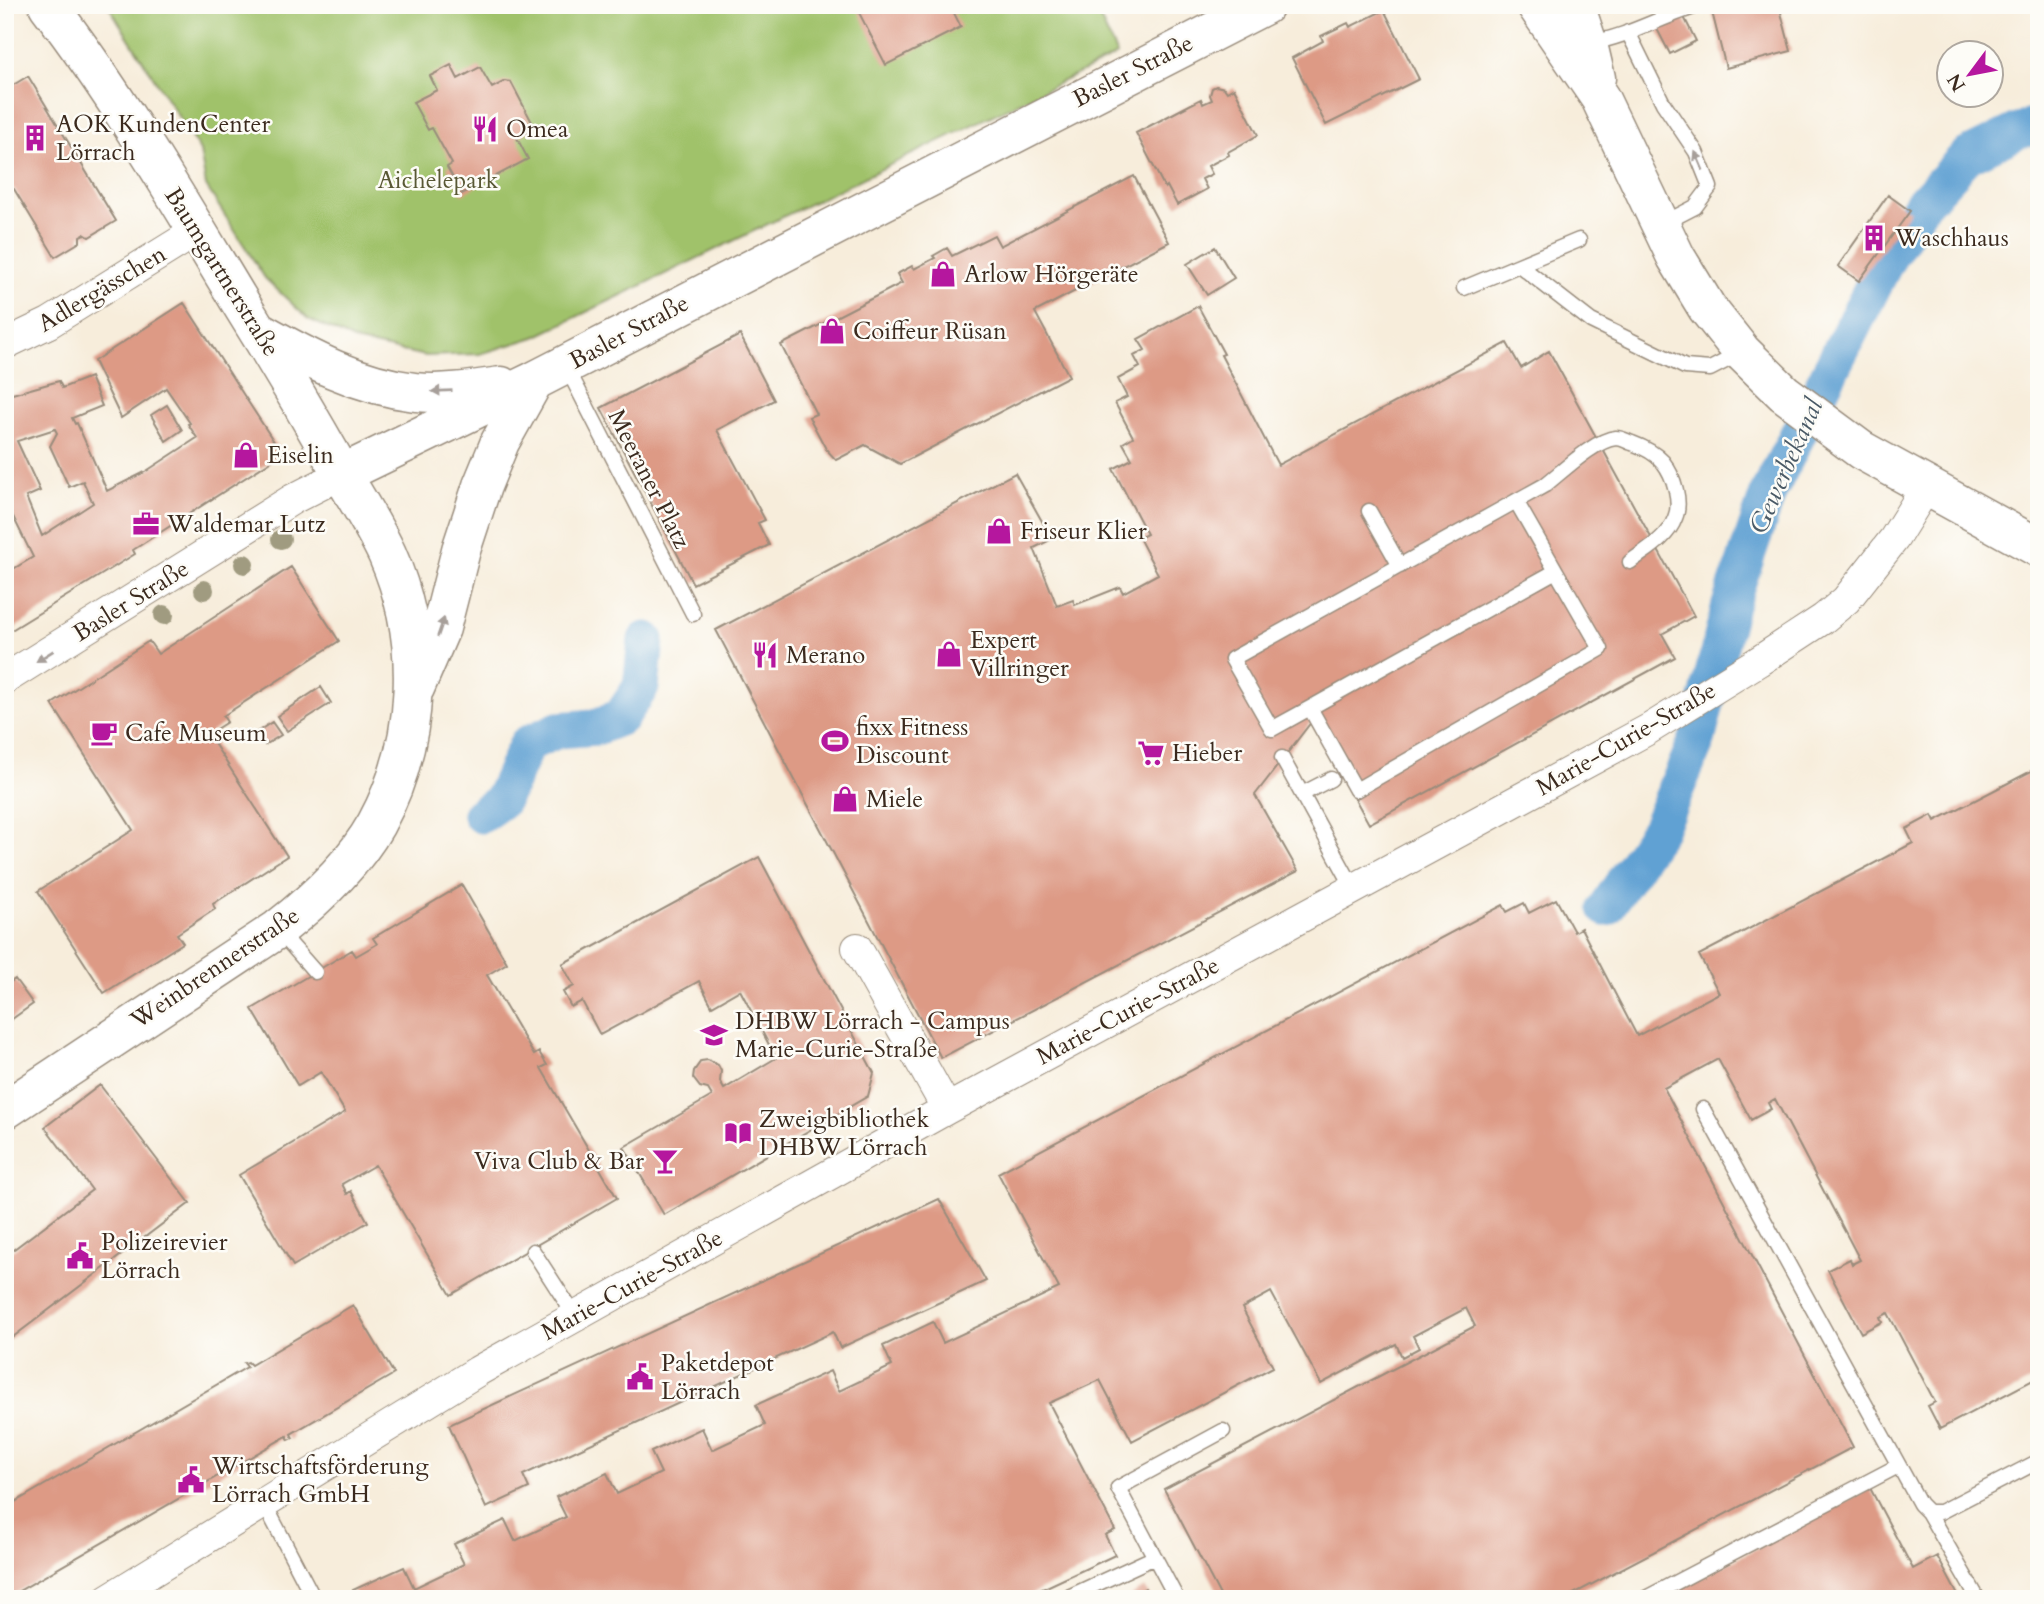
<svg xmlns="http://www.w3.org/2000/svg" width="2044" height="1604" viewBox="0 0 2044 1604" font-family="Cardo,serif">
<rect width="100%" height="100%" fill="#fdfcf7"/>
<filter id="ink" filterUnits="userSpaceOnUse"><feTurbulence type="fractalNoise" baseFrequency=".0143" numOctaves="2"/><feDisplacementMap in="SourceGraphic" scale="14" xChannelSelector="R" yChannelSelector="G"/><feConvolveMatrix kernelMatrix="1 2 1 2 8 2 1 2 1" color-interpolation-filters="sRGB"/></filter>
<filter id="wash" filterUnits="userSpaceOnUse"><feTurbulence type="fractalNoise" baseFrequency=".00686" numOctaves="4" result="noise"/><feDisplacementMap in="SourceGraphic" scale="28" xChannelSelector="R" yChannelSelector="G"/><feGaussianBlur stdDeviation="1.57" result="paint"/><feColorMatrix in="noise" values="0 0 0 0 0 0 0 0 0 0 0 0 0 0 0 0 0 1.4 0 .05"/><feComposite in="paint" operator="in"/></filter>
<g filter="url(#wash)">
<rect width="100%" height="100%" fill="#f7eddb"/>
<!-- green -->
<path fill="#a0c26b" stroke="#6e7644" stroke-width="2" d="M108,5H1094L1117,55L535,337L480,354L426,356L358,342L308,319L265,278L206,186L200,151Z"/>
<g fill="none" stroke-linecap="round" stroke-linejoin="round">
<!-- canal -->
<path stroke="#60a1d3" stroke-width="37" d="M481,815L502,800L527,744L558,730L596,727L621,717L641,687L646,640
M1606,908L1659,829L1697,740L1730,605L1769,491L1885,263L1922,204L1967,156L2018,131L2039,125"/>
</g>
<g id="blocks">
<!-- building -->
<path fill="#dd9a85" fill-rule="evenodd" d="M855,5H950L961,27L886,65Z
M1720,5H1779L1791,51L1726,68L1711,8Z
M1384,10L1419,79L1326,125L1292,58L1323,41L1321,36L1348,23L1350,27Z
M1682,13L1696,41L1670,54L1656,27Z
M451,65L458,79L480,67L492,88L505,81L511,82L533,124L531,130L517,138L528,159L462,194L447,167L452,164L432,128L428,130L413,102L437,90L430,76Z
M28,76L116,221L89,237L84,234L80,236V242L55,257L14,189L8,187L5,189V90Z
M1216,86L1224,88L1227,92L1234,88L1258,135L1228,152L1229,155L1208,166L1212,174L1202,179L1207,189L1177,205L1167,186L1165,188L1136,133L1201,99L1203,104L1212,100L1210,95L1212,88Z
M1134,176L1169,242L1035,312L1069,376L900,464L865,445L836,460L826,449L809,417L816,414L781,345L902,283L897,274L912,266L914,269L935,258L933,256L947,248L952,256L994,235L1000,246Z
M1888,195L1910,211L1859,281L1838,266Z
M1215,247L1234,278L1207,295L1187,264Z
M184,303L282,454L133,550L135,554L5,634V574L33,557L5,500V396L59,381L62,388L90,377L102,406L72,418L75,424L77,423L107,491L145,472L197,438L188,424L190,423L166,388L121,418L94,361ZM55,429L57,433L50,446L69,487L83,481L93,503L42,536L26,497L40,491L17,441Z
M1198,306L1224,354L1221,355L1278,465L1507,343L1521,368L1549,351L1694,616L1662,634L1675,657L1369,824L1312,721L1255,795L1298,871L941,1058L716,630L1015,473L1052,539L1034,548L1057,606L1073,600L1075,605L1120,587L1123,593L1158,574L1139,538L1147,534L1113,469L1132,459L1123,443L1133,437L1115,403L1127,397L1118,379L1140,367L1134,356L1145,350L1138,339Z
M740,335L774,400L717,430L765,520L758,523L769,545L693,584L601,408Z
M167,405L182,430L166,441L151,415Z
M291,567L339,641L223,716L227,722L208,734L287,856L213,904L215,909L177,934L183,943L104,993L38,891L133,830L52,704L149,641L158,654Z
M321,687L331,703L287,731L277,716Z
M272,722L281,735L265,745L257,732Z
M2039,767V1377L1940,1429L1928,1406L1935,1402L1888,1313L1880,1317L1882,1322L1861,1333L1828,1270L1850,1259L1852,1264L1860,1260L1775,1099L1768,1103L1771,1109L1751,1120L1718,1059L1664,1088L1853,1447L1564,1599H1222L1164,1489L1475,1326L1466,1308L1413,1336L1419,1348L1402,1357L1396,1344L1321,1384L1271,1292L1242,1308L1273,1367L1132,1441L1100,1380L1049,1403L1115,1530L1105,1535L1115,1555L1021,1599H357L353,1590L404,1567L414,1588L464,1564L454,1544L505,1520L515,1541L566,1517L556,1497L607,1473L617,1494L661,1473L651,1452L702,1428L712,1450L765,1425L756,1405L830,1371L839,1391L892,1366L883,1346L933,1322L943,1343L1059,1288L998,1173L1503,905L1507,912L1524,903L1529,913L1556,899L1574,932L1581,928L1637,1036L1719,993L1699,955L1913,843L1906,829L1932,815L1935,821Z
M759,857L874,1073L868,1096L664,1215L624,1147L712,1096L708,1089L700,1087L693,1078L694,1071L701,1061L708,1060L718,1065L721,1071L720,1082L724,1089L776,1058L740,990L712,1006L699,981L600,1035L582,1001L571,1007L563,992L574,986L562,964Z
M462,885L507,963L487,975L534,1055L539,1052L547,1065L541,1068L617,1198L451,1295L375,1165L342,1184L347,1194L351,1191L368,1222L293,1266L239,1175L345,1112L321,1072L298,1086L252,1009L352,950L356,956L377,944L373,938Z
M15,979L33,1004L5,1024V986Z
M100,1085L190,1203L5,1343V1256L92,1190L45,1127Z
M939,1199L986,1281L840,1348L833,1332L523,1475L529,1488L486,1508L449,1425Z
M353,1305L394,1374L291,1434L293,1438L289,1440L287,1436L5,1599V1508L247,1367L244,1363L248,1362L251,1365Z
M1870,1488L1913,1569L1937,1556L1960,1599H1660Z
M1145,1588L1151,1599H1125Z"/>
</g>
</g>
<g filter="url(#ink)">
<use href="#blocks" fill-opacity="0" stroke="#998c7c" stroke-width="2"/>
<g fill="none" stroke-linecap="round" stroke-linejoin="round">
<!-- lane casing -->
<g stroke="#998c7c" stroke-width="17">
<path id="lane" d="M1628,32L1663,103L1696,152L1710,187L1695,207L1662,224
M1590,43C1628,37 1662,16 1700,5
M1519,265L1579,240
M1464,288L1519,265L1591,321L1685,367L1710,369L1741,353
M566,366L693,614
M1516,501L1556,571
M1369,511L1400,566
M1310,708L1356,790L1601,649L1556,571L1310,708L1272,729L1232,659L1545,485C1563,471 1594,440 1616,438C1622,438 1626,441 1632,443C1643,447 1655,453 1663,462C1674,476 1682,502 1675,518C1667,539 1647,549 1630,562
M1282,758L1354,889
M1302,794L1331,779
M279,931L315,972
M1703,1109L1920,1504L1928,1512H1940L2039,1461
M533,1251L575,1316
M264,1503L314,1599
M1928,1512L1978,1599
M1064,1599L1155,1557
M1177,1599L1118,1488L1223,1431
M1644,1599L1898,1466"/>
</g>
<!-- street casing -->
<g stroke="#998c7c" stroke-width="32">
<path id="street" d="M5,344L49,323L197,231
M5,679L293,499L342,474
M857,948L947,1109
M108,1599L478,1371L947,1109L1649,729L1759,661L1823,619L1846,600L1894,539L1927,486"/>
</g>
<!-- secondary casing -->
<g stroke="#998c7c" stroke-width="41">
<path id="secondary" d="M1536,5L1600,98L1676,257L1707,308L1742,352L1784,393L1861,450L2039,548
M1575,5L1588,44L1596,78
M259,331C309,359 357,385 415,392C442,395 474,390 501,386
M342,474L534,381L1265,5
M415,688L441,628L461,550L482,486L500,442L534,381
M5,1110L278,929C315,900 353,865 376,824C421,742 425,639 387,554C374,526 357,500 342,474C311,419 279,365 246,312C183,208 122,102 48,5"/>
</g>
<!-- lane -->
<use href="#lane" stroke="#fff" stroke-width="14"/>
<!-- street -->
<use href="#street" stroke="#fff" stroke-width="30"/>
<!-- secondary -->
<use href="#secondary" stroke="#fff" stroke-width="38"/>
</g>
<!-- trees -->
<g fill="#a09b80">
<circle cx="281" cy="539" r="10"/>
<circle cx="244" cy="564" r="10"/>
<circle cx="204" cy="590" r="10"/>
<circle cx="164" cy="615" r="10"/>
</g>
<!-- one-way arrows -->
<defs><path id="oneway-solid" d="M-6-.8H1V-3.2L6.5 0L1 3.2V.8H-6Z" transform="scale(1.75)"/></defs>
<g fill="#a79f9a">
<use href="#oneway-solid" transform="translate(1699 161) rotate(-113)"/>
<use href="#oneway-solid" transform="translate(442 391) rotate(178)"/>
<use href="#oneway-solid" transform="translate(441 627) rotate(-71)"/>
<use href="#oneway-solid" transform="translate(45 656) rotate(148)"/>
</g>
</g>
<!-- icons -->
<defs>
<g id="restaurant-bare" transform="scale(2.1)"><path d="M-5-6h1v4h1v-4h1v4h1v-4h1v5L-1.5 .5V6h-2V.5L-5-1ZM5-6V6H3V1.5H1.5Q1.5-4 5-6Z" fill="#b5179e" stroke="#fdfcf7" stroke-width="2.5" paint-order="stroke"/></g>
<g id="building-bare" transform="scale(2.1)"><path d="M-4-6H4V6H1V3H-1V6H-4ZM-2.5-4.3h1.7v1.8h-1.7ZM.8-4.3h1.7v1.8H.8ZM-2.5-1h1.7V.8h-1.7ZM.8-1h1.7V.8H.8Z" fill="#b5179e" stroke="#fdfcf7" stroke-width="2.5" paint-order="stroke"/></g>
<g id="shop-bare" transform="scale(2.1)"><path d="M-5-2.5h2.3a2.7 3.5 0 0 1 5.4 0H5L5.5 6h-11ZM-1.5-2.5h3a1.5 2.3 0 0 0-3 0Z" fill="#b5179e" stroke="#fdfcf7" stroke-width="2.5" paint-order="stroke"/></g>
<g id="office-bare" transform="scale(2.1)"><path d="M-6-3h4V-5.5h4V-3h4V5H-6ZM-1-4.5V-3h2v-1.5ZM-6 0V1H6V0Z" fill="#b5179e" stroke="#fdfcf7" stroke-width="2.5" paint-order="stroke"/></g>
<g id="cafe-bare" transform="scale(2.1)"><path d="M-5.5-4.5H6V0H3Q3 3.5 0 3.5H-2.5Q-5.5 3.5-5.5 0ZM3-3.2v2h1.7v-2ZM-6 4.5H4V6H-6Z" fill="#b5179e" stroke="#fdfcf7" stroke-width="2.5" paint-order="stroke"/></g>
<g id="stadium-bare" transform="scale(2.1)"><path d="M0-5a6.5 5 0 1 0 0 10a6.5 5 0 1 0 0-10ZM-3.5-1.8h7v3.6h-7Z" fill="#b5179e" stroke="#fdfcf7" stroke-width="2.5" paint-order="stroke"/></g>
<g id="supermarket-bare" transform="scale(2.1)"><path d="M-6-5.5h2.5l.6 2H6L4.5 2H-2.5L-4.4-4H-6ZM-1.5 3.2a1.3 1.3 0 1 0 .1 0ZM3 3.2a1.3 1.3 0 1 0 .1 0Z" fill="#b5179e" stroke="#fdfcf7" stroke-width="2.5" paint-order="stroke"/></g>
<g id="university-bare" transform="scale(2.1)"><path d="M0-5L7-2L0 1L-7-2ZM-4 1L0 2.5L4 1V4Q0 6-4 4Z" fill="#b5179e" stroke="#fdfcf7" stroke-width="2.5" paint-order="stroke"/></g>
<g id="library-bare" transform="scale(2.1)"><path d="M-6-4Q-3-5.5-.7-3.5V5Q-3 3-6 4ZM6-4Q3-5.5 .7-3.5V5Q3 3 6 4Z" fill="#b5179e" stroke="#fdfcf7" stroke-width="2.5" paint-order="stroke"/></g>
<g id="bar-bare" transform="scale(2.1)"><path d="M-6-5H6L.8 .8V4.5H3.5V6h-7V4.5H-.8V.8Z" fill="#b5179e" stroke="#fdfcf7" stroke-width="2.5" paint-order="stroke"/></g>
<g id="civic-bare" transform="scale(2.1)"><path d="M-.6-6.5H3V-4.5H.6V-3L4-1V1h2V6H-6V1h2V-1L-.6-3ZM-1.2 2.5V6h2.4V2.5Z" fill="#b5179e" stroke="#fdfcf7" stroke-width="2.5" paint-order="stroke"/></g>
</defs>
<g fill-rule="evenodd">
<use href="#restaurant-bare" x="485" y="129"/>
<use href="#building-bare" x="35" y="138"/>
<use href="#building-bare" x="1874" y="238"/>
<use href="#shop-bare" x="943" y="274"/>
<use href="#shop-bare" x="832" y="331"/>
<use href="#shop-bare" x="246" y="455"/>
<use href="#office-bare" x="146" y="524"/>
<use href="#shop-bare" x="999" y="531"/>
<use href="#shop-bare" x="949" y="654"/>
<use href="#restaurant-bare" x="765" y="655"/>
<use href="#cafe-bare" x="104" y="733"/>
<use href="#stadium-bare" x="835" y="741"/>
<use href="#supermarket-bare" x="1151" y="753"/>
<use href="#shop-bare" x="845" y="799"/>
<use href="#university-bare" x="714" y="1035"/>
<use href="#library-bare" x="738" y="1133"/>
<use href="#bar-bare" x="665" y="1161"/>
<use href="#civic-bare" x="80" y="1256"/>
<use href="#civic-bare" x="640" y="1377"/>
<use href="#civic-bare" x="191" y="1480"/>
</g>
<g text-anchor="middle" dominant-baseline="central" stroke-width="5" stroke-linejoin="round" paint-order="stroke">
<!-- street labels -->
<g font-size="24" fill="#3b2a1e" stroke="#fdfcf7">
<text transform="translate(1133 71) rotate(-27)">Basler Straße</text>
<text transform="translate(222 272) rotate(58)">Baumgartnerstraße</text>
<text transform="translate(102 289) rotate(-31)">Adlergässchen</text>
<text transform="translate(629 332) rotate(-28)">Basler Straße</text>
<text transform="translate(649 479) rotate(63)">Meeraner Platz</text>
<text transform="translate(131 601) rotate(-32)">Basler Straße</text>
<text transform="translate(1626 739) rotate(-30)">Marie-Curie-Straße</text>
<text transform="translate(215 968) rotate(-34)">Weinbrennerstraße</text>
<text transform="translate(1128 1011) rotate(-28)">Marie-Curie-Straße</text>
<text transform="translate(632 1285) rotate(-29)">Marie-Curie-Straße</text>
</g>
<!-- poi labels -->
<g font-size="24" fill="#3b2a1e" stroke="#fdfcf7" text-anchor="start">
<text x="56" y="124">AOK KundenCenter<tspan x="56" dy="28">Lörrach</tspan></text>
<text x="506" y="129">Omea</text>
<text x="1895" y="238">Waschhaus</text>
<text x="964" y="274">Arlow Hörgeräte</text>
<text x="853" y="331">Coiffeur Rüsan</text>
<text x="267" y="455">Eiselin</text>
<text x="167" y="524">Waldemar Lutz</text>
<text x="1020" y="531">Friseur Klier</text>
<text x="970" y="640">Expert<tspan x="970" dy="28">Villringer</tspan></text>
<text x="786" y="655">Merano</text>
<text x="856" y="727">fixx Fitness<tspan x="856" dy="28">Discount</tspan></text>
<text x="125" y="733">Cafe Museum</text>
<text x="1172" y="753">Hieber</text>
<text x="866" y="799">Miele</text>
<text x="735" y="1021">DHBW Lörrach - Campus<tspan x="735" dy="28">Marie-Curie-Straße</tspan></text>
<text x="759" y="1119">Zweigbibliothek<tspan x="759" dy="28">DHBW Lörrach</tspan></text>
<text x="644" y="1161" text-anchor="end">Viva Club &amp; Bar</text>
<text x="101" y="1242">Polizeirevier<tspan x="101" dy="28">Lörrach</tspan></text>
<text x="661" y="1363">Paketdepot<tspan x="661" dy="28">Lörrach</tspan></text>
<text x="212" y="1466">Wirtschaftsförderung<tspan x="212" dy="28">Lörrach GmbH</tspan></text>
</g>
<!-- park labels -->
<g font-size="24" fill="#595835" stroke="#fdfcf7">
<text x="438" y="180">Aichelepark</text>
</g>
<!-- water labels -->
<g font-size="26" font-style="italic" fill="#4a5a66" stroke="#fdfcf7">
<text transform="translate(1786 466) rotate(-66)">Gewerbekanal</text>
</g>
</g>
<!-- margin -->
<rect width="2044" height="1604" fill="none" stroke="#fdfcf7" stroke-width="28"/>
<!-- north arrow -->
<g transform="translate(1970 74) rotate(238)"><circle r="33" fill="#fdfcf7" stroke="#afa8a0" stroke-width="2"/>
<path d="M0-5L12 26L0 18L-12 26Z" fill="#b5179e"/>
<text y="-10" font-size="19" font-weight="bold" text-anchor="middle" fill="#3b2a1e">N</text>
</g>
</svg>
